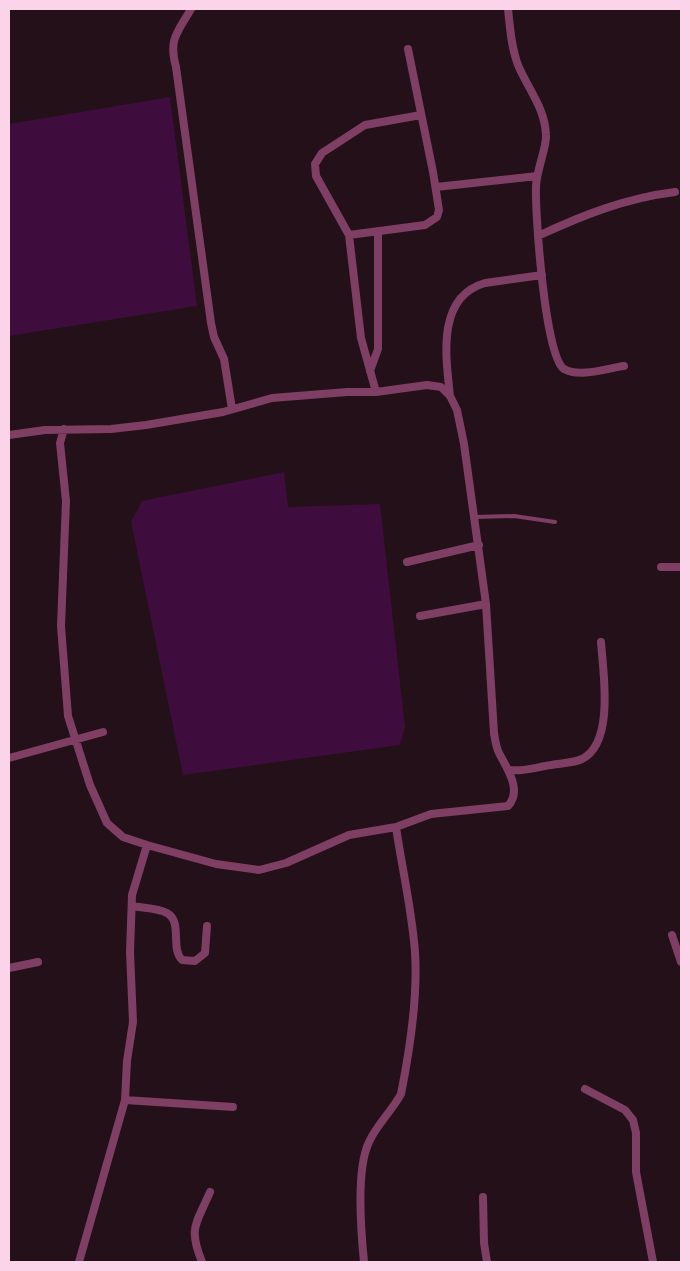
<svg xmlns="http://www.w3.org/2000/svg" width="690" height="1271" viewBox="0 0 690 1271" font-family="'Open Sans',sans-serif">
<rect width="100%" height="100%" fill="#231018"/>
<!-- water -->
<path fill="#3e0d3e" d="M170,97L197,306L9,336V124Z
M284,472L288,507L380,504L405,727L400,745L183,775L131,522L142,501Z"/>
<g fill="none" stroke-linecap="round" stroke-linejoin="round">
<!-- lane -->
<path stroke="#7f3e64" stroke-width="4" d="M475,517L514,516L555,522"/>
<!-- street -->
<path stroke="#7f3e64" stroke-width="8" d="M191,9C178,32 168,39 176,67L211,323L214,337L224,359L232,409
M508,9C510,27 511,47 518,65C528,89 545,108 546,135C547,147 536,171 536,187C535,213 545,357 564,369C580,378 608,368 624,366
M436,187L537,176
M349,235L425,225L437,217L439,210L433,172L408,49
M538,236C583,215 626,198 675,192
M370,371L378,349V231
M376,392L361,338L349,235L316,176L315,164L322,153L365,125L421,115
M450,396C446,358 436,297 485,283L542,275
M64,429L60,443L66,501L61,626L68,716L90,785L107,823L123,837L147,845
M9,435L45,430L111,429L146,425L223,412L272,398L347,392H376L427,385L441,387L450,396L457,410L464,444L486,604L494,733C495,739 496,747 499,753C506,767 523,790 508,806L431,814L396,827L349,835L286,863L259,870L216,864L147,845L132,895L130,952L133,1022L127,1061L125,1100L79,1262
M407,562L479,545
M661,567H681
M420,616L486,604
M9,758L103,732
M509,770C524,772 537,767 551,765C561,763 573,763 582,759C615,743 603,671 601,642
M132,906C143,908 158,908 167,913C183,922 170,948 182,960L195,961L205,953L207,926
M672,935L681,962
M9,968L38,962
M585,1089L625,1110L633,1120L636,1133V1172L653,1262
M125,1100L233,1107
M483,1197L484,1243L487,1262
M202,1262C188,1227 196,1225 210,1192
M364,1262C361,1232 356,1169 369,1142C377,1124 392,1111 401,1094C410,1049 418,998 415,952C412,911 402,868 396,827"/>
</g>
<!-- border -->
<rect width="690" height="1271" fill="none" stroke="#fcd4e9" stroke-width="20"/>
</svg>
